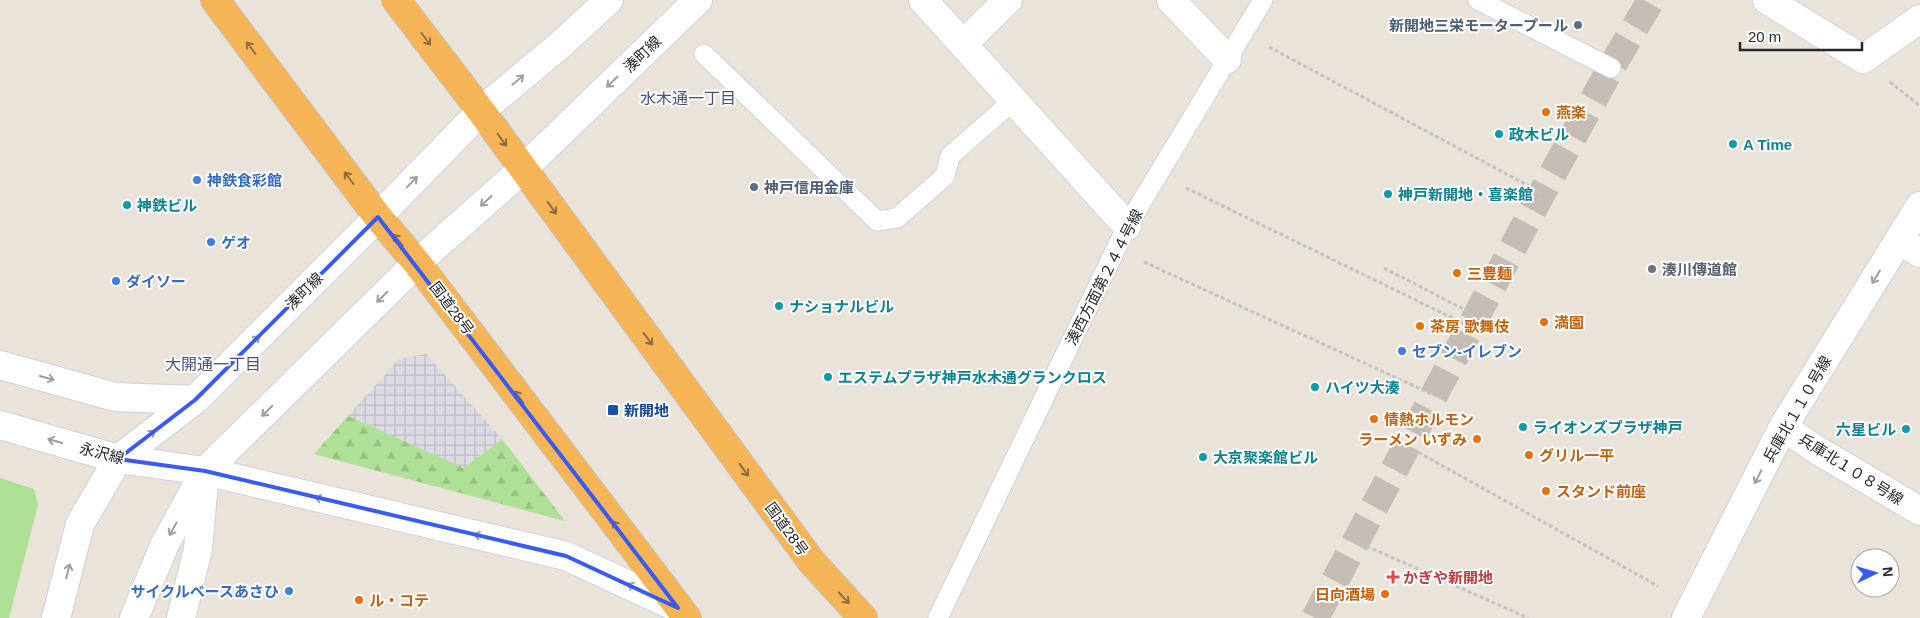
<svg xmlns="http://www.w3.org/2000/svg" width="1920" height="618" viewBox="0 0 1920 618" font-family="Helvetica,'Noto Sans JP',sans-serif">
<defs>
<pattern id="industrial-grid" width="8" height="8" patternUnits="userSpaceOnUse" patternTransform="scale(1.25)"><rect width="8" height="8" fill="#dcdae2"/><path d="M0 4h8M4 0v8" fill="none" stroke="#bdbbc2"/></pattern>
<pattern id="forest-firs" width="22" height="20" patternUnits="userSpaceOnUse" patternTransform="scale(1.25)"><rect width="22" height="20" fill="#aee195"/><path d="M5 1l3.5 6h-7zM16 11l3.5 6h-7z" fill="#96c180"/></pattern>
</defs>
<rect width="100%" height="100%" fill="#eae3d9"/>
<!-- industrial -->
<path fill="url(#industrial-grid)" d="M426,354L502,439L464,468L348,416L399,359Z"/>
<!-- forest -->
<path fill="url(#forest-firs)" d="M348,416L464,468L502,439L565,521L314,454Z"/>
<!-- park -->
<path fill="#aee195" d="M0,478L34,489L38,505L9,618H0Z"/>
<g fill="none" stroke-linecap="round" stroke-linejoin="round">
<!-- pedestrian-tunnel -->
<path stroke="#c3bdb5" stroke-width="28" stroke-dasharray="28 14" stroke-linecap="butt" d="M1315,618L1542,193L1611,68L1651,0"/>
<!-- service casing -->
<g stroke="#ced1e1" stroke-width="21">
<path id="service" d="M1478,0L1611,68
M704,54L877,221L897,218L945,176L950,156L1013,101
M938,618L1127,226L1263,0"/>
</g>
<!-- minor casing -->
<g stroke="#ced1e1" stroke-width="30">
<path id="minor" d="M923,0L1127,226
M1171,0L1227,59
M1767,0L1863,59L1920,19
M963,44L1008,0
M1899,240L1920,253
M1783,427L1817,450L1920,511
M181,618L198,549L205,471
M1686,618L1783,427L1920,206"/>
</g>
<!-- tertiary casing -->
<g stroke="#ced1e1" stroke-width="30">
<path id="tertiary" d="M0,365L115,397L195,400
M0,425L118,459L205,471L566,556L678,608
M56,618L80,524L118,459L195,400L378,217L481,111L560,45L609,0
M134,618L165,544L205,471L417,263L523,169L698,0"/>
</g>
<!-- trunk casing -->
<g stroke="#c3c3c3" stroke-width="30">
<path id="trunk" d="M215,0L378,217L417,263L687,618
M396,0L481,111L811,561L863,618"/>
</g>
<!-- path -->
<path stroke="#c3c3c3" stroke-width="3" stroke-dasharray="4 2.5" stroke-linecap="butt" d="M1269,47L1542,193
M1890,82L1920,106
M1186,188L1471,327
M1144,262L1434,395
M1384,268L1477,316
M1407,446L1658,586
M1355,541L1528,618"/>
<!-- service -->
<use href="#service" stroke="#fff" stroke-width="19"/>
<!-- minor -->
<use href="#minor" stroke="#fff" stroke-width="28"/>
<!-- tertiary -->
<use href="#tertiary" stroke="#fff" stroke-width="28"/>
<!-- trunk -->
<use href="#trunk" stroke="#f5b556" stroke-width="28"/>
</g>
<!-- one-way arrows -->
<defs><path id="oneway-shaft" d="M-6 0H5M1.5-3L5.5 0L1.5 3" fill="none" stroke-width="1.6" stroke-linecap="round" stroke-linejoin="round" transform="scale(1.25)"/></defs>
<g stroke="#8e6e3e">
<use href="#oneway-shaft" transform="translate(426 39) rotate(53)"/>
<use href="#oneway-shaft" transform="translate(251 48) rotate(-127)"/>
<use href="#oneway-shaft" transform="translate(502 140) rotate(54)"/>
<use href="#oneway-shaft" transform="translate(349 178) rotate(-127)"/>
<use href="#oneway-shaft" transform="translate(552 208) rotate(54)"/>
<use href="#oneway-shaft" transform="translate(398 240) rotate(-130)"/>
<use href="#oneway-shaft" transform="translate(648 339) rotate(54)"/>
<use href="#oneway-shaft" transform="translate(519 397) rotate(-127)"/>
<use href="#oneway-shaft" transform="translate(744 470) rotate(54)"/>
<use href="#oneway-shaft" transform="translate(617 527) rotate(-127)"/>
<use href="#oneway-shaft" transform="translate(844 598) rotate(47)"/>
</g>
<g stroke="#9e9e9e">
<use href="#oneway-shaft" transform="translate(518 80) rotate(-40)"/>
<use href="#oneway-shaft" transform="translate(612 82) rotate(136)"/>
<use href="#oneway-shaft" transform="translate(412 182) rotate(-46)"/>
<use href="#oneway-shaft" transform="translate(486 201) rotate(138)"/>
<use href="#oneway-shaft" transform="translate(1876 277) rotate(122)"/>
<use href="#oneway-shaft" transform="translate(382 297) rotate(135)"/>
<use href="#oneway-shaft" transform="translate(254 341) rotate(-45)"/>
<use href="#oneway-shaft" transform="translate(47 378) rotate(16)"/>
<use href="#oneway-shaft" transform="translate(267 411) rotate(135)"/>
<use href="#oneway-shaft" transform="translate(149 435) rotate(-37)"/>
<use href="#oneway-shaft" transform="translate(55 441) rotate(-164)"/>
<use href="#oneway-shaft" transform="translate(1758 477) rotate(117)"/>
<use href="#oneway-shaft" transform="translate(322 499) rotate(-167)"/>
<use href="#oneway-shaft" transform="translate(173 529) rotate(119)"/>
<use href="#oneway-shaft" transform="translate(481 536) rotate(-167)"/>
<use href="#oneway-shaft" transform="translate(68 571) rotate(-76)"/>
<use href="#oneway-shaft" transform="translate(634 587) rotate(-155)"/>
</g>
<!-- marked area -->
<path fill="none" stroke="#395af7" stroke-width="4" stroke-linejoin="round" d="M378,217L678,608L566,556L205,471L118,459L195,400Z"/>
<!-- markers -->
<g fill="#5c6f8a" stroke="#fff" stroke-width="2">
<circle cx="1578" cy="25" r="5"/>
<circle cx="754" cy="187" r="5"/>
</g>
<g fill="#e8710a" stroke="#fff" stroke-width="2">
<circle cx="1546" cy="112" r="5"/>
<circle cx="1457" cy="273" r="5"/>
<circle cx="1544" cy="322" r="5"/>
<circle cx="1420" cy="326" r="5"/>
<circle cx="1374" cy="419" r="5"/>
<circle cx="1477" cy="439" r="5"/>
<circle cx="1529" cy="455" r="5"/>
<circle cx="1546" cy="491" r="5"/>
<circle cx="1385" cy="594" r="5"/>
<circle cx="359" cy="600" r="5"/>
</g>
<g fill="#0f9aa8" stroke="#fff" stroke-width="2">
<circle cx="1499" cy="134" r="5"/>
<circle cx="1733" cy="144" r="5"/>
<circle cx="1388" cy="194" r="5"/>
<circle cx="127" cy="205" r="5"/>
<circle cx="779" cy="306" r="5"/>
<circle cx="828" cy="377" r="5"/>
<circle cx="1315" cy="387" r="5"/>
<circle cx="1523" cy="427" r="5"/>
<circle cx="1906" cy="429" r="5"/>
<circle cx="1203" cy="457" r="5"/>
</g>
<g fill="#3f7fe0" stroke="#fff" stroke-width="2">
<circle cx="197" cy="180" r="5"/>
<circle cx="211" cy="242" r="5"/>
<circle cx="116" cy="281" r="5"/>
<circle cx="1402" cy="351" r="5"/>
<circle cx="289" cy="591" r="5"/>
</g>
<circle fill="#6b7280" stroke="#fff" stroke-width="2" cx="1652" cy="269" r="5"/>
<rect fill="#1a4fb4" stroke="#fff" stroke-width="2" x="607" y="404" width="12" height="12" rx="2.5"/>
<path fill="#e0444e" stroke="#fff" stroke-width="2" d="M1390.5 569.5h5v5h5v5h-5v5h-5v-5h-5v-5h5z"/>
<g text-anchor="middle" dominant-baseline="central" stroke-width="4" stroke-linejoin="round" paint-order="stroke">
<!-- service labels -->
<g font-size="15" font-weight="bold" fill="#4e5e75" stroke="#fff" text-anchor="end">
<text x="1568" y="25">新開地三栄モータープール</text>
<text x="764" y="187" text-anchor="start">神戸信用金庫</text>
</g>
<!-- street labels -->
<g font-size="15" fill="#272727" stroke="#fff">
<text transform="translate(642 54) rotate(-44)">湊町線</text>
<text transform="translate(1104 277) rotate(-63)">湊西方面第２４４号線</text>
<text transform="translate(304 291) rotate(-45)">湊町線</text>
<text transform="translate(452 308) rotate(53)">国道28号</text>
<text transform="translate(1797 409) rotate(-60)">兵庫北１１０号線</text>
<text transform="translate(102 453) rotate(14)">永沢線</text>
<text transform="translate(1851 469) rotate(32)">兵庫北１０８号線</text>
<text transform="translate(787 529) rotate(54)">国道28号</text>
</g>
<!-- food labels -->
<g font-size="15" font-weight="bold" fill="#c56008" stroke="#fff" text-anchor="start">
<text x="1556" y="112">燕楽</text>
<text x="1467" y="273">三豊麺</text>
<text x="1554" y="322">満園</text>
<text x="1430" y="326">茶房 歌舞伎</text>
<text x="1384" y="419">情熱ホルモン</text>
<text x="1467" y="439" text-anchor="end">ラーメン いずみ</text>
<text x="1539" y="455">グリル一平</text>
<text x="1556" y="491">スタンド前座</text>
<text x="1375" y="594" text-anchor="end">日向酒場</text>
<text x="369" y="600">ル・コテ</text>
</g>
<!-- culture labels -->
<g font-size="15" font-weight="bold" fill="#0d838f" stroke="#fff" text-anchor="start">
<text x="1509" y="134">政木ビル</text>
<text x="1743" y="144">A Time</text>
<text x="1398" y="194">神戸新開地・喜楽館</text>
<text x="137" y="205">神鉄ビル</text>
<text x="789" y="306">ナショナルビル</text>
<text x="838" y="377">エステムプラザ神戸水木通グランクロス</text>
<text x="1325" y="387">ハイツ大湊</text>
<text x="1533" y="427">ライオンズプラザ神戸</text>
<text x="1896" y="429" text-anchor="end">六星ビル</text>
<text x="1213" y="457">大京聚楽館ビル</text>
</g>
<!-- shop labels -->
<g font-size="15" font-weight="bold" fill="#366cbe" stroke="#fff" text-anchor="start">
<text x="207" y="180">神鉄食彩館</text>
<text x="221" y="242">ゲオ</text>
<text x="126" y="281">ダイソー</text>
<text x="1412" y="351">セブン-イレブン</text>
<text x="279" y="591" text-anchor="end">サイクルベースあさひ</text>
</g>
<!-- worship labels -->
<g font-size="15" font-weight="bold" fill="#5b616d" stroke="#fff" text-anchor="start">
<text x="1662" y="269">湊川傳道館</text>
</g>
<!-- transit labels -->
<g font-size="15" font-weight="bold" fill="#164399" stroke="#fff" text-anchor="start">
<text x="624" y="410">新開地</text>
</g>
<!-- health labels -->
<g font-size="15" font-weight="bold" fill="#be3a42" stroke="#fff" text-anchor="start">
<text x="1403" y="577">かぎや新開地</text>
</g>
<!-- neighbourhood labels -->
<g font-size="16" fill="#495177" stroke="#fff">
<text x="688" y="98">水木通一丁目</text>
<text x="213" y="364">大開通一丁目</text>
</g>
</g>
<!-- north arrow -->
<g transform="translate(1875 573) rotate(85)"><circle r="24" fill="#ffffff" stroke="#a9a9a9"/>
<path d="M0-4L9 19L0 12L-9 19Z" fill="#395af7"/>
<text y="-8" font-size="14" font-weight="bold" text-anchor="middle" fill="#272727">N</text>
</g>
<!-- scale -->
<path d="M1740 42v8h122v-8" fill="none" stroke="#272727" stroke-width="2.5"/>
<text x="1748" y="42" font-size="15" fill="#272727" stroke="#ffffff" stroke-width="4" paint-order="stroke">20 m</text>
</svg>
